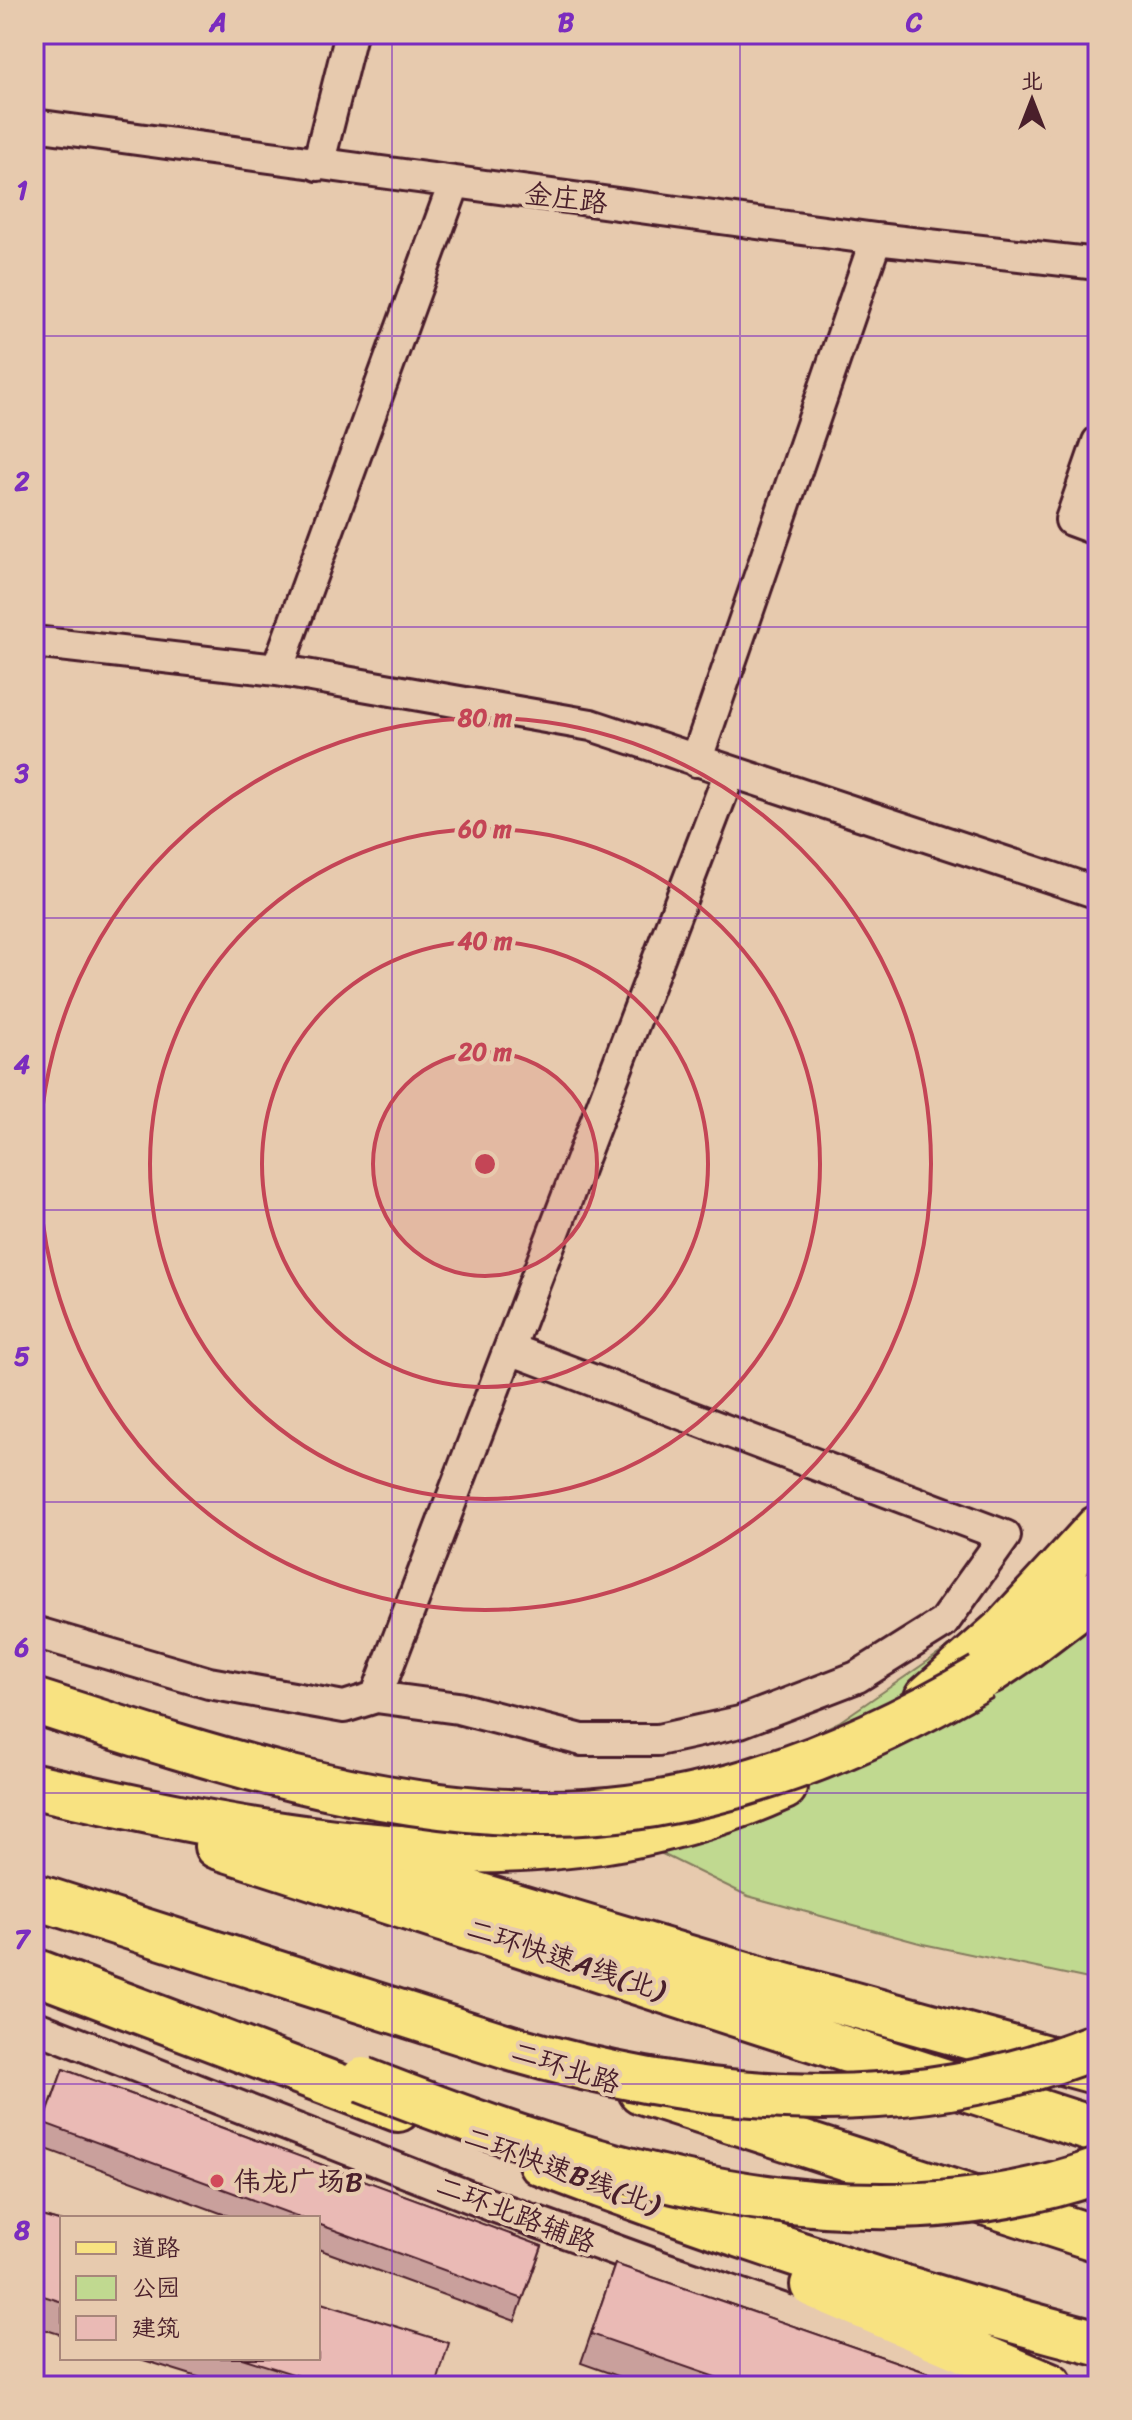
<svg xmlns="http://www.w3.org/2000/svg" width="1132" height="2420" viewBox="0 0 1132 2420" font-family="Sriracha,'LXGW WenKai TC',sans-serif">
<rect width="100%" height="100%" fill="#e7caae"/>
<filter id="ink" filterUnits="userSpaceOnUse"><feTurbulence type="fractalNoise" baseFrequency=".0125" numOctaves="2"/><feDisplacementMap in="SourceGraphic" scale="16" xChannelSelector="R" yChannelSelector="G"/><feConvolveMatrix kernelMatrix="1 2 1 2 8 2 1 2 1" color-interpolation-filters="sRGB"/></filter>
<g filter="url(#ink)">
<!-- green -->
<path fill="#c0d990" stroke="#857c5e" stroke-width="2" d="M1098,1539V1981L923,1944L748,1896L613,1830L839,1722L1045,1581Z"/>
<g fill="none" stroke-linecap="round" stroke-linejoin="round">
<!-- minor casing -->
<g stroke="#4a1f2b" stroke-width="36">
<path id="minor" d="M34,125L876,239L1098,264
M318,165L351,34
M1098,442L1071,520L1098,530
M34,642L277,670L591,725L1098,893
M277,670L454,184
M696,761L876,239
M34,1632L209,1683L344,1707L376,1697L730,772
M376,1697L458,1708L582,1740H658L740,1722L857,1677L943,1623L1005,1536L510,1349
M34,2026L493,2206L650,2263L980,2378"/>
</g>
<!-- primary casing -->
<g stroke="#4a1f2b" stroke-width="50">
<path id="primary" d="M322,1853L420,1878L813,1995
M641,2091L1098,2239"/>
</g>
<!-- trunk casing -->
<g stroke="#4a1f2b" stroke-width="50">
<path id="trunk" d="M990,1671L1023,1649L1098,1592
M927,1698L1005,1629L1098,1528
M34,1786C284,1842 541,1897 784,1787
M217,1846L1098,2131
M34,1971L398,2109
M778,1984L1098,2072
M541,2163C724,2232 909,2294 1098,2343
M813,2285L1050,2386"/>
</g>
<!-- minor -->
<use href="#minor" stroke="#e7caae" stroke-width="30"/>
<!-- primary -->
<use href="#primary" stroke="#f8e281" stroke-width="44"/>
<!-- trunk -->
<use href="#trunk" stroke="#f8e281" stroke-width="44"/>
<!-- trunk-bridge casing -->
<g stroke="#4a1f2b" stroke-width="50" stroke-linecap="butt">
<path id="trunk-bridge" d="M34,1701C196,1753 363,1810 535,1813C693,1816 848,1756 982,1677
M34,1896L511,2048C702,2104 909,2123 1098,2045
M363,2080C593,2170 853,2257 1098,2171"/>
</g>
<!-- trunk-bridge -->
<use href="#trunk-bridge" stroke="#f8e281" stroke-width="44"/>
</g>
<!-- wall -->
<path fill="#c9a09c" stroke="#4a1f2b" stroke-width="2" d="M63,2069L542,2246L515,2321L318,2249V2218H234L35,2145Z
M34,2214L62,2222V2335L34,2326Z
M615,2264L966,2386H646L581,2363Z
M137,2358H318L436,2386H227Z"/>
<!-- building -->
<path fill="#eabab5" stroke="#4a1f2b" stroke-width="2" d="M63,2069L542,2246L523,2299L318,2224V2218H302L44,2123Z
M34,2214L62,2222V2302L34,2293Z
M615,2264L966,2386H741L591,2334Z
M318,2302L449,2343L436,2386H331L242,2358H318Z"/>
</g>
<!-- grid -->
<path fill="none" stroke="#7b2cbf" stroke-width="2" stroke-opacity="0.55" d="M392,34V2386M740,34V2386M34,336H1098M34,627H1098M34,918H1098M34,1210H1098M34,1502H1098M34,1793H1098M34,2084H1098"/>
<!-- distance rings -->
<circle cx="485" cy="1164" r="112" fill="#c44556" fill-opacity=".12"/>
<g fill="none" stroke="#c44556" stroke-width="4">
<circle cx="485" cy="1164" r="112"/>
<circle cx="485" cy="1164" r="223"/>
<circle cx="485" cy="1164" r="335"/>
<circle cx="485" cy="1164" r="446"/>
</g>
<!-- markers -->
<circle fill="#d1495b" stroke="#e7caae" stroke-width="3" cx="217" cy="2181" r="8"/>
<g text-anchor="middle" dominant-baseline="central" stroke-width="8" stroke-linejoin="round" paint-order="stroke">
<!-- street labels -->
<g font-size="28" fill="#4a1f2b" stroke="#e7caae">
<text transform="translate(566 198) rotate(7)">金庄路</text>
<text transform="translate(566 1959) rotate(18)">二环快速A线(北)</text>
<text transform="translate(566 2067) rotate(18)">二环北路</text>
<text transform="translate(562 2170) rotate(20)">二环快速B线(北)</text>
<text transform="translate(516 2214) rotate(21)">二环北路辅路</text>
</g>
<!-- poi labels -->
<g font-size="28" fill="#4a1f2b" stroke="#e7caae" text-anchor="start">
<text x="233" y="2181">伟龙广场B</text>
</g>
</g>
<circle cx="485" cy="1164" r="12" fill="#c44556" stroke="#e7caae" stroke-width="4"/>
<g font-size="24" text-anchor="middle" font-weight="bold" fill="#c44556" stroke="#e7caae" stroke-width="8" stroke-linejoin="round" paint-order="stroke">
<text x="485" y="726">80 m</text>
<text x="485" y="837">60 m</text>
<text x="485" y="949">40 m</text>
<text x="485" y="1060">20 m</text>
</g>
<!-- margin -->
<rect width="1132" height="2420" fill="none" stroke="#e7caae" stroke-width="88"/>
<!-- legend -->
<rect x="60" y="2216" width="260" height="144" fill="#e7caae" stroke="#a8867a" stroke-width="2"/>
<rect x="76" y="2242" width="40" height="12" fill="#f8e281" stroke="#a8867a" stroke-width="2"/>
<text x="132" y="2256" font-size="24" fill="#4a1f2b">道路</text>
<rect x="76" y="2276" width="40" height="24" fill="#c0d990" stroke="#a8867a" stroke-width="2"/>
<text x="132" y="2296" font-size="24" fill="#4a1f2b">公园</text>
<rect x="76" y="2316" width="40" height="24" fill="#eabab5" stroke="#a8867a" stroke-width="2"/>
<text x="132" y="2336" font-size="24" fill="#4a1f2b">建筑</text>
<!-- north arrow -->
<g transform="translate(1032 100)" stroke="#e7caae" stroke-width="6" paint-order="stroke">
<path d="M0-6L14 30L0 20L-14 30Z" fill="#4a1f2b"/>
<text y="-12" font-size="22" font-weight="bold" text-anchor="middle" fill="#4a1f2b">北</text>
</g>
<rect x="44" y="44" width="1044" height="2332" fill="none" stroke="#7b2cbf" stroke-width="3"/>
<g font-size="26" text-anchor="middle" font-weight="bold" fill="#7b2cbf">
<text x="218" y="31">A</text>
<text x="566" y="31">B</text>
<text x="914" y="31">C</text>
<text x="22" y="199">1</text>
<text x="22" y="490">2</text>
<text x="22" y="782">3</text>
<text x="22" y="1073">4</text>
<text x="22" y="1365">5</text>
<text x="22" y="1656">6</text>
<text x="22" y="1948">7</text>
<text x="22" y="2239">8</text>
</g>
</svg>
